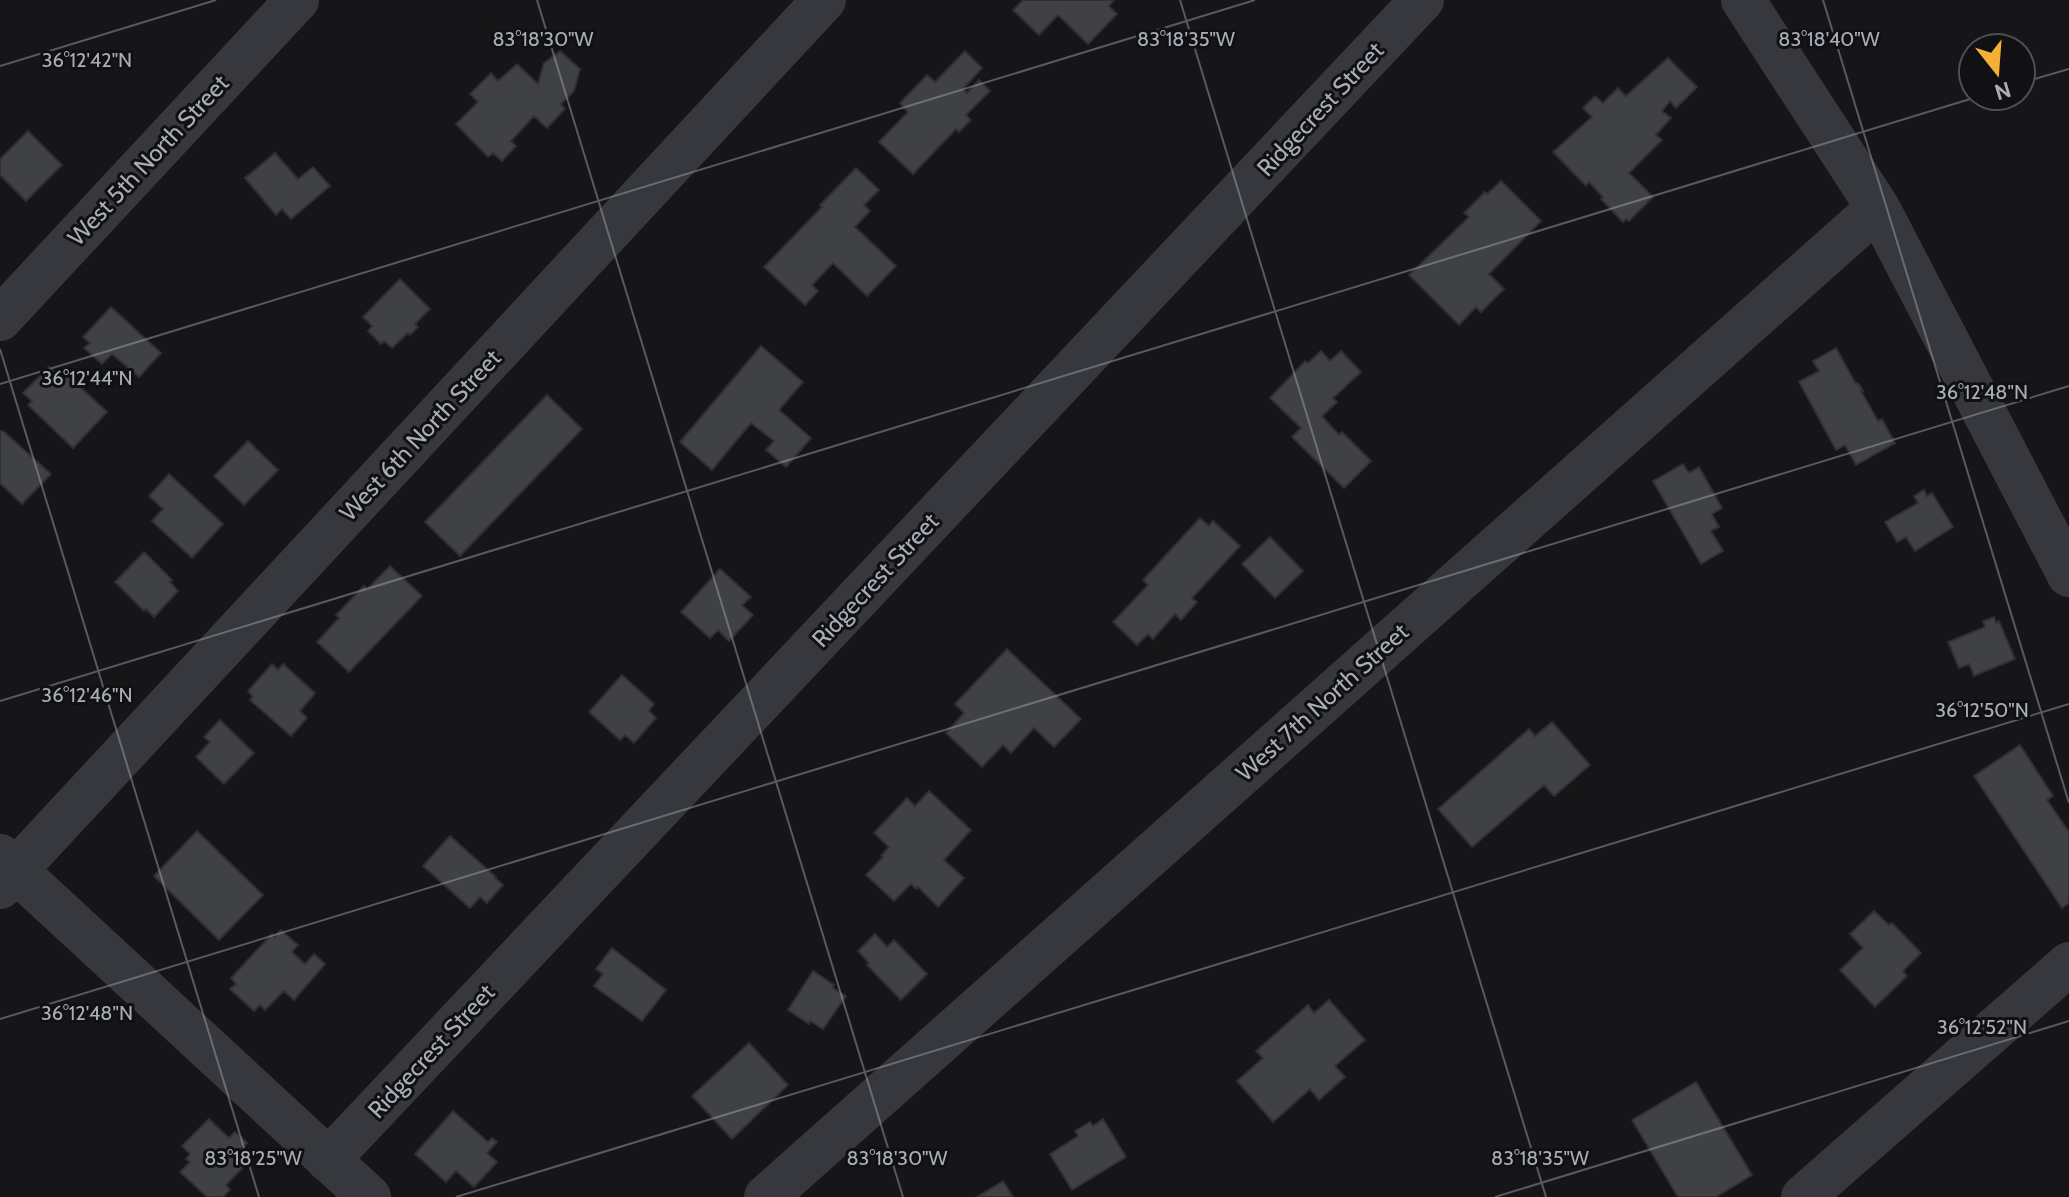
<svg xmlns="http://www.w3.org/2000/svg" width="2069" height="1197" viewBox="0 0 2069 1197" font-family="Cabin,sans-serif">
<rect width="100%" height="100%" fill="#161618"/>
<!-- building -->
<path fill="#404145" stroke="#303034" stroke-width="2" d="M1023,0H1114L1109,6L1117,14L1088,44L1058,15L1039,35L1013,10Z
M560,51L580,69L574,91L561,104L565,109L547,128L534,116L511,141L516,146L502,161L493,153L488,157L456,124L478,102L470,94L491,73L498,81L517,64L538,84L544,63Z
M965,51L982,68L963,89L967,93L979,80L990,91L966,115L971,120L959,132L956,129L913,174L879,142L908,112L900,103L927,75L935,82Z
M1668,58L1697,87L1676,108L1670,101L1662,111L1671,118L1656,135L1662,140L1629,173L1653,197L1629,221L1626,219L1623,222L1601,199L1603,197L1589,182L1586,186L1553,152L1592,117L1583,108L1595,96L1603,103L1618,88L1626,96Z
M28,131L62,165L26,201L0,175V159Z
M275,153L298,179L313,167L330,186L291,219L282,209L276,215L245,178Z
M856,168L879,190L864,205L870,211L855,227L896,266L867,296L833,263L812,285L818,291L805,305L764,267L822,207L820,205Z
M1501,181L1541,221L1489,274L1504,289L1481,312L1476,307L1459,325L1409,275L1469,217L1464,213L1485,192L1487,194Z
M400,279L430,309L415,324L418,327L410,335L408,333L392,348L384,341L381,344L368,331L372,326L363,317Z
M111,307L161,353L139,377L112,354L102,364L84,348L90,343L83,337Z
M761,346L803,382L779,410L811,438L786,467L766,450L774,441L751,423L712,470L680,442Z
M1836,348L1856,384L1858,383L1863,391H1861L1878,421L1882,419L1895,443L1856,465L1845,445L1836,450L1799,382L1819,371L1813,361Z
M1321,351L1330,361L1341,351L1361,372L1333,398L1337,402L1322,416L1339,435L1342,432L1371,461L1344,488L1292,437L1301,428L1270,398L1305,361L1308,363Z
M49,367L57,375L62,370L107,412L73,448L28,405L32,401L23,393Z
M547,395L582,429L460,556L425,522Z
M0,431H3L51,474L22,504L0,483Z
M248,441L278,470L244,505L214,476Z
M1683,464L1689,473L1699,467L1722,508L1712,514L1719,527L1711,531L1723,551L1701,564L1653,481Z
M169,474L223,524L192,558L152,521L163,509L149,496Z
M1924,490L1927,496L1932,493L1953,527L1915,551L1906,537L1897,542L1885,522L1918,503L1914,496Z
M1200,518L1209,526L1213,521L1240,546L1192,598L1197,602L1181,620L1175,614L1153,639L1148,634L1137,645L1113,622L1148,585L1143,580Z
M1270,537L1303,571L1275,598L1242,564Z
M144,552L172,580L170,582L178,591L154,617L146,609L144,611L115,582Z
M390,566L422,596L349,672L317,642L339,618L336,615L364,586L367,589Z
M720,569L751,597L742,605L753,615L729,641L718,630L710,638L681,612Z
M1994,617L1996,623L1999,621L2015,659L1974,676L1969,664L1959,668L1948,642L1985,627L1983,621Z
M1007,649L1081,719L1054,747L1034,728L1011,753L1003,745L982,767L946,733L964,713L955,704Z
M272,664L278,670L283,664L315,693L300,711L307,718L291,736L250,700L253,697L248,691Z
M622,675L654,704L649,711L656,718L634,743L625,735L620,740L589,712Z
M220,720L254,753L224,784L196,757L210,742L204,737Z
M1552,722L1590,765L1554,796L1544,785L1472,847L1438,809L1529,729L1535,736Z
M2020,745L2053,796L2047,800L2069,832V903L2062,908L1974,776Z
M929,791L971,830L944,860L964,878L938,907L918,887L916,889L911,884L894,901L866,875L883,857L881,856L889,847L874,833L907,798L915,806Z
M197,831L263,895L219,940L154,876Z
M450,836L496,877L495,878L503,885L487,903L480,897L470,908L423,866Z
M1874,911L1889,925L1892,923L1921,953L1903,971L1907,976L1875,1007L1840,970L1863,948L1850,934Z
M281,930L298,945L292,952L305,964L314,954L325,964L294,1000L284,991L265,1010L260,1005L254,1011L230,989L236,984L231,978L272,934L274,937Z
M875,934L887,947L894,940L927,974L901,1000L867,965L869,963L858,951Z
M612,948L666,990L642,1021L594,986L603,974L596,969Z
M813,971L834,985L833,988L846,996L823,1029L810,1021L809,1024L788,1010Z
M1329,1000L1365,1040L1335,1066L1345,1077L1319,1100L1310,1089L1273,1122L1237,1081L1263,1058L1256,1051L1308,1005L1314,1013Z
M749,1043L788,1085L732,1139L692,1096Z
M1696,1082L1752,1175L1716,1197H1678L1632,1120Z
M453,1111L488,1142L492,1138L497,1142L487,1153L497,1162L474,1187L456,1171L446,1182L415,1154Z
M209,1119L229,1138L235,1132L247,1143L241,1149L251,1159L226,1185L230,1190L223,1197H207L180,1172L190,1162L186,1159L190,1154L182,1146Z
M1103,1119L1126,1157L1072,1190L1050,1154L1078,1136L1075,1131L1090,1122L1093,1126Z
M1003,1181L1013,1197H977Z"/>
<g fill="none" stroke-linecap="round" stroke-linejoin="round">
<!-- minor -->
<path stroke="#37383d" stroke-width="44" d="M1743,0L1878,208L2069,575
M0,319L297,0
M0,856L369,1197
M0,887L824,0
M328,1160L1422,0
M766,1197L1878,208
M1803,1197L2069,964"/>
</g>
<!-- ticks -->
<path fill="none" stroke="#a8adb8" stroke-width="2" stroke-opacity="0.45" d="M537,0L903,1197M1180,0L1546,1197M1823,0L2069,803M0,66L216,0M2021,83L2069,69M0,349L259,1197M0,384L1255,0M0,701L1980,96M0,1019L2069,386M456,1197L2069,704M1495,1197L2069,1021"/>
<g text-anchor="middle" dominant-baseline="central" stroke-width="6" stroke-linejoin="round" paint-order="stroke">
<!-- street labels -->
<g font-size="24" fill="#a8adb8" stroke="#111113">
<text transform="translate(1320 109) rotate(-47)">Ridgecrest Street</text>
<text transform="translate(148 160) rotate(-47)">West 5th North Street</text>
<text transform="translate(420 435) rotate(-47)">West 6th North Street</text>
<text transform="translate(875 580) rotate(-47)">Ridgecrest Street</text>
<text transform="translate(1322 702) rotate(-42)">West 7th North Street</text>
<text transform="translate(431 1051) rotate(-47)">Ridgecrest Street</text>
</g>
</g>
<g font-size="20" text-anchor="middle" fill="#a8adb8" stroke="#111113" stroke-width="6" stroke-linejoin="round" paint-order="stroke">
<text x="543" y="46">83°18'30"W</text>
<text x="1186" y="46">83°18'35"W</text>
<text x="1829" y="46">83°18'40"W</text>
<text x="87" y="67">36°12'42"N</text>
<text x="87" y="385">36°12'44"N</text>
<text x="1982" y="399">36°12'48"N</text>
<text x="87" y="702">36°12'46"N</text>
<text x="1982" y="717">36°12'50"N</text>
<text x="87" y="1020">36°12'48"N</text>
<text x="1982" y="1034">36°12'52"N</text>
<text x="253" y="1165">83°18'25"W</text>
<text x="897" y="1165">83°18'30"W</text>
<text x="1540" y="1165">83°18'35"W</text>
</g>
<!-- north arrow -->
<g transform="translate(1997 72) rotate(163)"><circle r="38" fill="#111113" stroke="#4d4f55" stroke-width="2"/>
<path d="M0-6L14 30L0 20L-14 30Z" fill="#f2b134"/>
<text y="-12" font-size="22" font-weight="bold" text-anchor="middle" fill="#a8adb8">N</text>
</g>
</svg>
